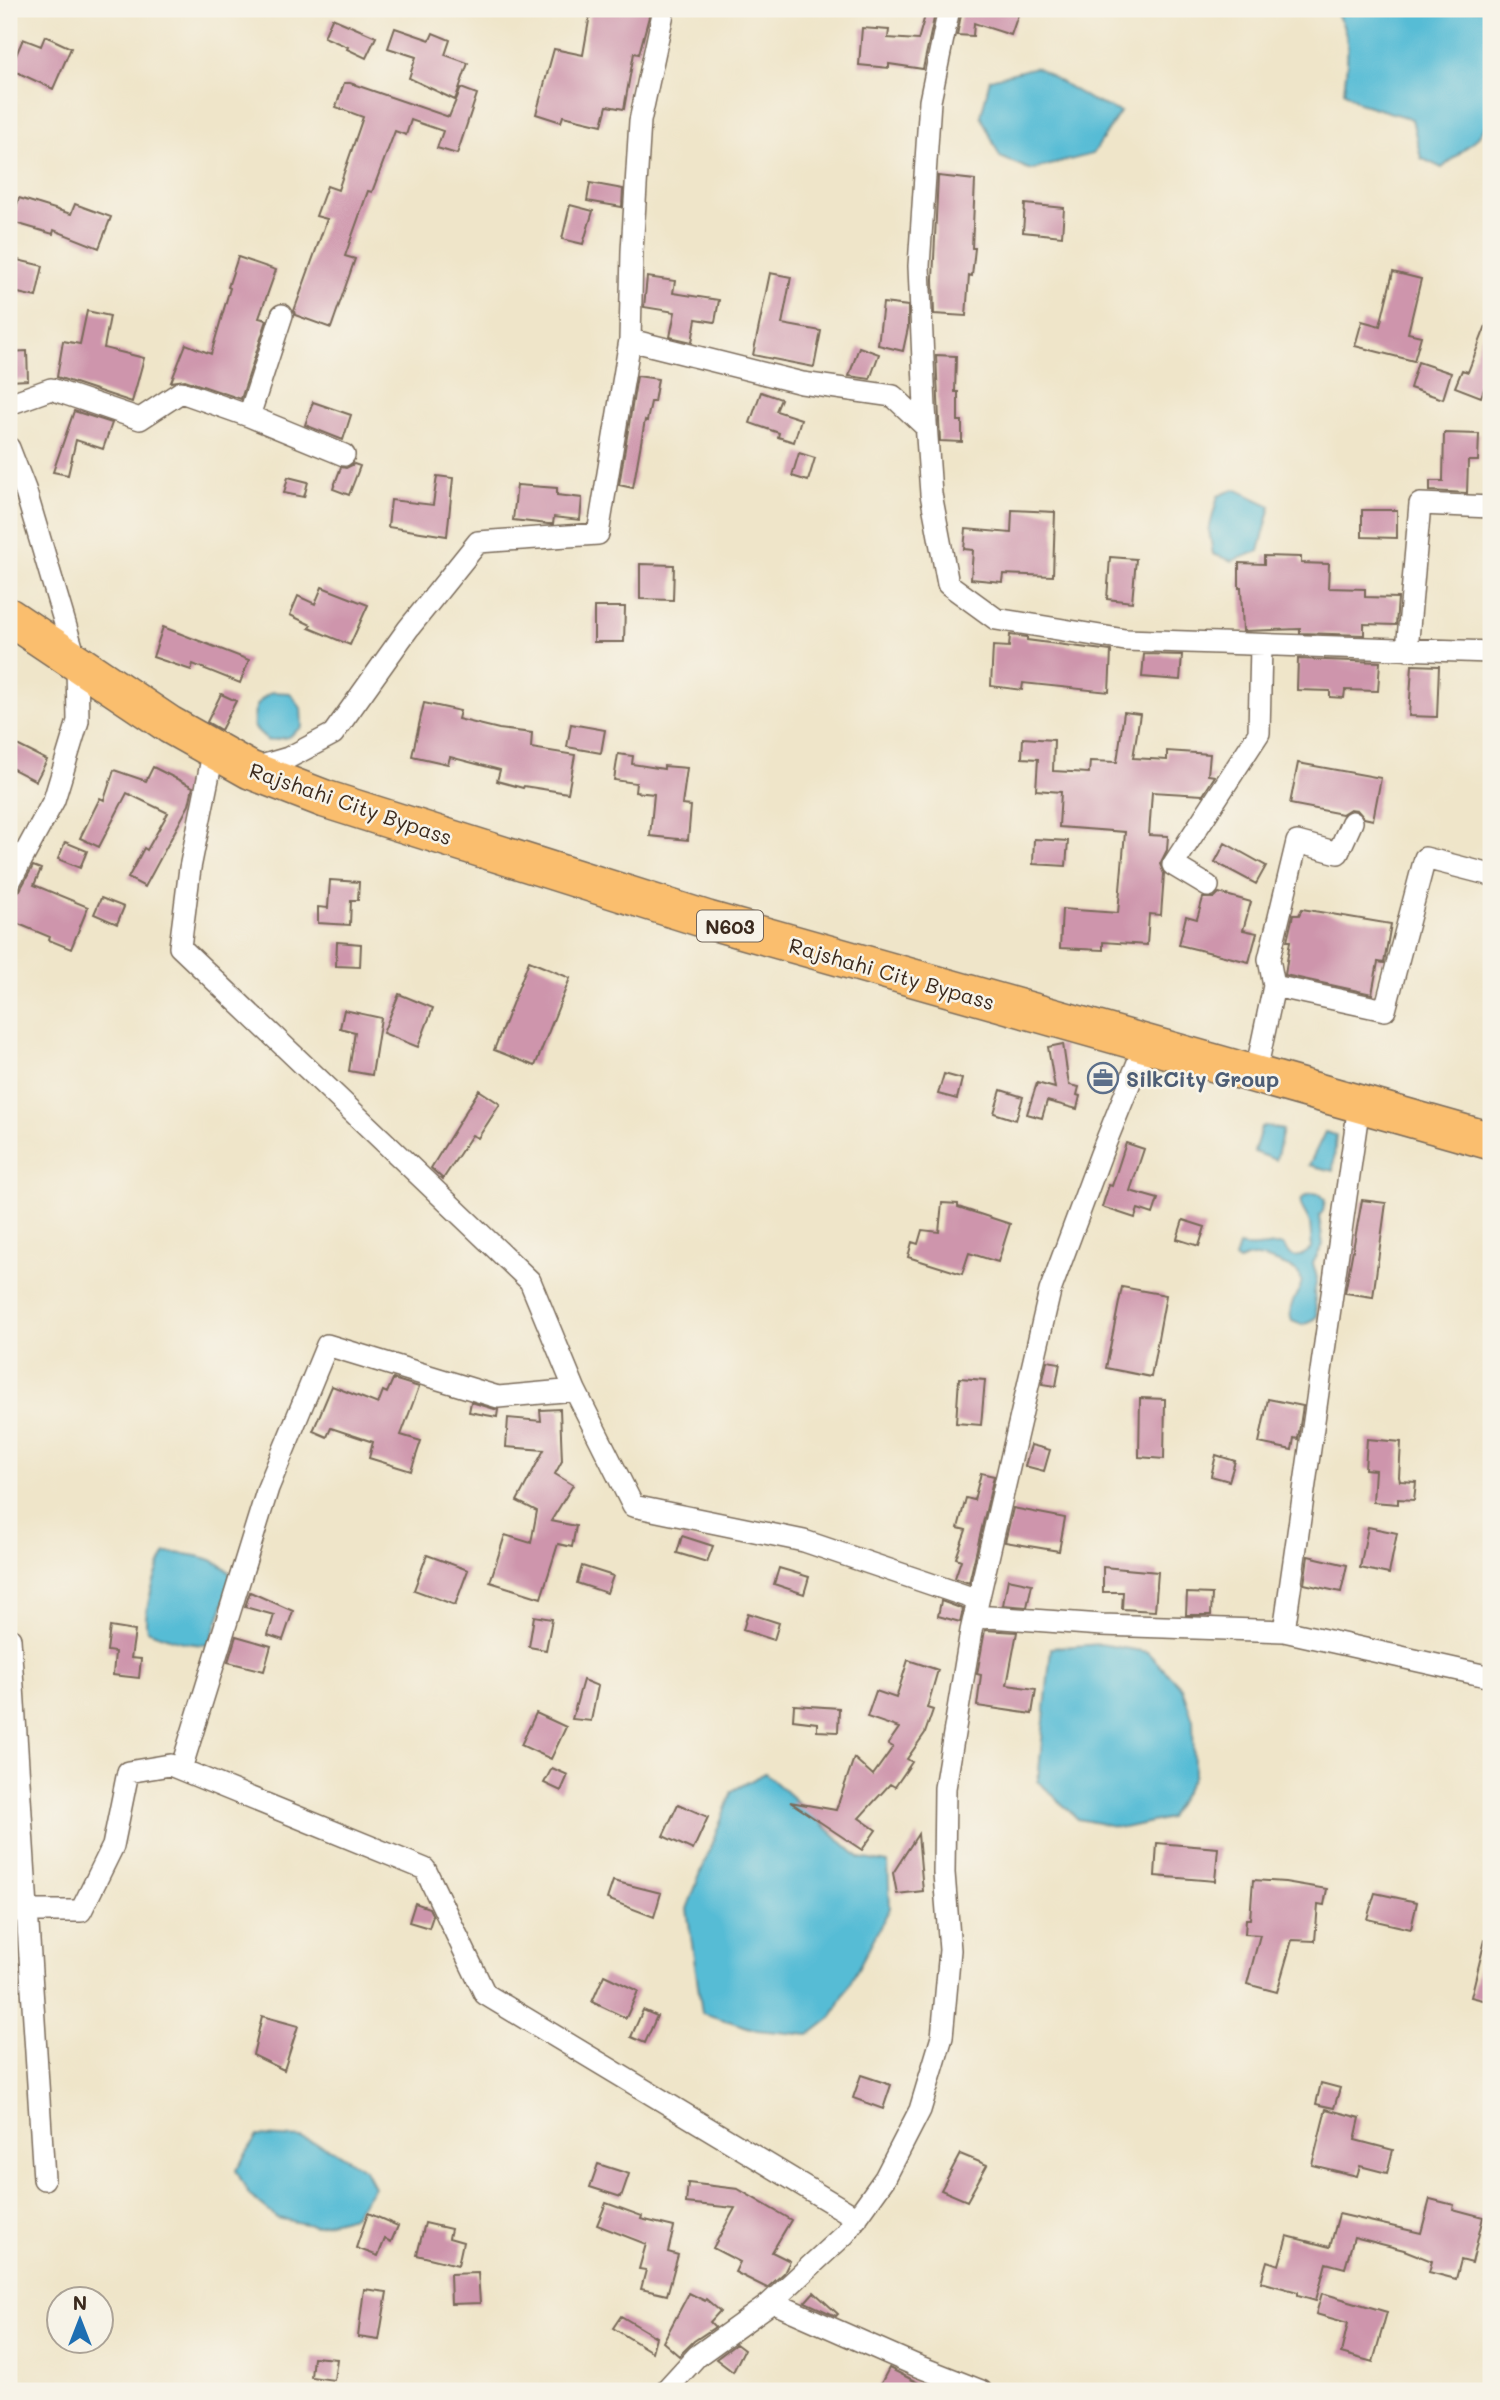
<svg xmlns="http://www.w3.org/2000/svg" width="1500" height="2400" viewBox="0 0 1500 2400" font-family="Mali,sans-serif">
<rect width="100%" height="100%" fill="#f7f3e8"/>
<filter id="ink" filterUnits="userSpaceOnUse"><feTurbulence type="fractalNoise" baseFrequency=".0143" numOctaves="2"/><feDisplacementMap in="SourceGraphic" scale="14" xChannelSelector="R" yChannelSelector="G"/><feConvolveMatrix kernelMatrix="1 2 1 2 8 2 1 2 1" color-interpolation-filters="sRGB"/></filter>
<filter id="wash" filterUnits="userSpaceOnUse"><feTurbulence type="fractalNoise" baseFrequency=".00686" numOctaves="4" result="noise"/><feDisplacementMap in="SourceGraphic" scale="28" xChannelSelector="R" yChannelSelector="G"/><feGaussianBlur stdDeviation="1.57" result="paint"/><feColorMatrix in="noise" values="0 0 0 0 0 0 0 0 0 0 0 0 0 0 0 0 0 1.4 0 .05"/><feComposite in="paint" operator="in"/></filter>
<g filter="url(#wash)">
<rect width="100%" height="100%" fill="#efe5c9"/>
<!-- water -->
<path fill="#57bcd5" stroke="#49737a" stroke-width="2" d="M1332,9H1491V119L1476,139L1442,168L1421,158L1412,119L1359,103L1344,91C1347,63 1354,30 1332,9Z
M1036,67L1089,99L1120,112L1093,154L1031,170L1000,157L981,116L990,79Z
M1235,489L1271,506L1259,551L1232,561L1213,554L1209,530L1218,496Z
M272,692L290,693L301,708L302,727L288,737L268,741L254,727C253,710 256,701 272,692Z
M1266,1126L1283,1130L1276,1160L1254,1152L1261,1128Z
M1325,1132L1336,1135L1333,1171L1309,1165Z
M1312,1193L1320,1194L1325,1200L1323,1211L1319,1216L1323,1245L1313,1263L1317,1278L1314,1294L1317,1316L1310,1322L1302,1325L1292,1321C1281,1295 1329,1279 1276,1262C1261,1257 1253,1254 1239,1261L1235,1258L1239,1246C1254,1250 1268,1244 1283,1245C1291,1262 1301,1258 1312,1248C1311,1240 1311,1232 1310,1224C1308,1212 1289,1200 1312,1193Z
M166,1553C187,1553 224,1557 233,1579L209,1645C187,1645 167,1638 147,1630C142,1615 157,1567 166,1553Z
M1100,1644L1147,1652L1182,1688L1193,1720L1194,1775L1169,1818L1124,1828L1078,1819L1038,1781L1051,1648Z
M765,1773L860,1858L888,1863L890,1908L832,2017L809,2035L757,2030L702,2013L687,1909L732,1791Z
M257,2136L301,2138L333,2150L365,2170L374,2187L353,2216L315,2226L277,2218L249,2195L236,2170Z"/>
<g id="blocks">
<!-- building -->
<path fill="#ce95ac" d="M591,9H651L639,54L634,53L624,109L607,106L602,125L563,116L561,122L536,114L554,49L583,55Z
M927,9H936L923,69L889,64V68L859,65L862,28L889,30L888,38L918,40Z
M996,9H1020L1011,35L974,23L973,36L957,35L962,10L995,13Z
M332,18L376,37L366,58L347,49L348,47L324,37Z
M395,28L430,40L433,33L450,40L445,55L468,63L455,100L409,78L416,57L388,48Z
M45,36L71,48L53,89L10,69L23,39L41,46Z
M344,83H350L449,117L461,88L477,94L457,154L437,148L443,131L411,120L406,135L395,131L372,192L368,191L345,256L355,259L331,328L295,315L294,311L327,219L316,216L327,186L338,190L363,117L336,107Z
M938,176L975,180L972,248H975L972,276L969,275L966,316L934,314L933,279Z
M590,183L623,189L622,207L587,201Z
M19,198L71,214L75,204L111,217L99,248L54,230L53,234L12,222Z
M1025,204L1064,208L1062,236L1023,232Z
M570,205L593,211L583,244L562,239Z
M238,257L276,270L259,318L267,320L241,399L185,380L171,382L186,344L211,354L230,288L228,287Z
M9,258L43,266L36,297L9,291Z
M1393,272L1421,279L1408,333L1421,336L1414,361L1355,346L1362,321L1380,326Z
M770,273L791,277L782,324L821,331L814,367L753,355Z
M647,277L675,281L673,293L719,300L715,322L696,319L692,342L670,337L675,312L644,307Z
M883,303L908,306V328L903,351L878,345Z
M87,311L110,316L104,348L144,358L132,402L57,377L63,341L80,344Z
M1490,315L1491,370L1481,397L1455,387L1462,370L1468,372Z
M859,347L879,354L870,379L849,376Z
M27,351L28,380L9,381V352Z
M936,355L956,356L955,392H958V421H962V442L940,441Z
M1418,362L1451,373L1443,399L1410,388Z
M637,376L658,379L654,402H651L647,421L645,420L633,488L619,485Z
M761,392L781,399L776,411L801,419L794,442L778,437L779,433L750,423Z
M313,402L351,415L343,440L305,425Z
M74,411L112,423L103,449L76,440L68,475L53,472Z
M1444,433L1479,434L1478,461H1468L1467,493L1430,491V481H1443Z
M799,453L815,458L808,481L792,476Z
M354,464L360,466L349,495L333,489L341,467L346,468Z
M437,476L453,478L447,536L388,527L391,500L433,505Z
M288,477L308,482L304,497L284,493Z
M517,485L557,488V495L582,498L580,520L554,517L553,524H548L513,520Z
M1012,510L1055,512L1053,576L1003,574L1002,582L971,579L973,550L964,549L966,529L1011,533Z
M1362,510H1397V538L1362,537Z
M1264,556L1301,557V563L1329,564L1328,588L1365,589V597L1398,598L1396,625L1364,624V635L1300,633V629L1243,631L1241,588H1239V563L1264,564Z
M1110,557L1136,559L1132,602L1107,599Z
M640,564L674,565L673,600L640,599Z
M322,587L368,605L350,645L309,628L311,625L290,615L298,596L315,604Z
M594,607H625L624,642H594Z
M163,627L249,660L240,683L193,664L191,670L153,657Z
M1010,635L1027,637V640L1111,651L1109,692L1023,683L1022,690L991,686L993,646L1009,647Z
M1144,654L1182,655L1180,680L1142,677Z
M1298,659L1380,662L1378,691L1345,690L1344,698L1330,697V691L1297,690Z
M1412,665L1439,666L1437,717L1409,716Z
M221,694L236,701L221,730L207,722Z
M424,703L460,711L458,719L499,729L532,733L531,748L575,755L568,793L524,786L523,788L497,781L500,770L450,757L448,764L412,756Z
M1124,712L1140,714L1133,758L1167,760V751L1210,754L1208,775L1215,776L1203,795L1152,792L1149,835L1168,836L1167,850L1160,864L1164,874L1161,915L1149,914L1147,945L1103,942V950L1060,948L1062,909L1118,913L1125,832L1059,827L1061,792L1036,790L1038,759L1022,758L1023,738L1054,740L1053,771L1089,773L1090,761L1117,762Z
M571,724L605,730L601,753L567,747Z
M9,741L47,760L36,781L9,767Z
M618,754L633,756L632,764L664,769V766L687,768L682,805L691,806L688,840L650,836L654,794L635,792L636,783L614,780Z
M1298,763L1381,778L1373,820L1364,818L1357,810L1350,809L1342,814L1290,804Z
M153,767L193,787L189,805L145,887L128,878L144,848L147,850L168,813L127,793L99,847L80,838L100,798L104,800L114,770L146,781Z
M1034,839L1068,841L1066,866L1033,864Z
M65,842L87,851L80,868L58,859Z
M1225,843L1266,866L1256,884L1215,862Z
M33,866L41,869L34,885L88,907L71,949L49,940L50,937L9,920V896L20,890Z
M330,880L359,882L358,900H351L350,925L318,923V907L328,908Z
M1219,893L1251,902L1243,930L1257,933L1249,962L1179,945L1186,916L1197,919L1203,898H1214Z
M101,898L124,907L117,924L94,914Z
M1302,909L1391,924L1384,963L1378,962L1372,994L1285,975L1290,941H1287L1293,915H1299Z
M337,942L361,944L360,967L336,966Z
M529,961L570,978L535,1066L494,1050Z
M399,994L433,1008L418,1047L383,1033Z
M344,1010L381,1018L372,1075L349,1071L355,1032L340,1028Z
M1063,1044L1069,1085L1079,1087L1077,1095L1080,1096L1077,1109L1047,1101L1042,1118L1027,1114L1037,1083L1055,1088L1048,1047Z
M944,1074L962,1079L957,1099L938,1094Z
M479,1090L500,1104L478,1138L472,1135L443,1179L431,1168Z
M1001,1090L1023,1097L1016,1120L994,1113Z
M1126,1143L1144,1149L1130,1191L1158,1199L1153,1214L1138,1209L1135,1218L1102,1207L1109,1185L1112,1186Z
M1362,1200L1386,1203L1373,1297L1345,1293Z
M942,1203L958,1204V1207L1010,1224L998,1262L969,1253L962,1274L908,1257L912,1242L918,1244L922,1230L939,1232Z
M1183,1220L1205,1227L1199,1246L1177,1239Z
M1122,1287L1166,1295L1151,1377L1106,1368Z
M1047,1361L1060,1363L1056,1386L1042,1384Z
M959,1378L985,1380L981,1425L956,1423Z
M393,1379L419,1387L401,1435L421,1441L411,1471L369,1458L373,1442L331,1428L327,1437L313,1431L332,1386L378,1404L383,1391L387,1393Z
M1140,1398L1165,1399L1164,1459L1139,1457Z
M1268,1399L1303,1406L1298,1439L1294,1438L1292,1450L1259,1443Z
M471,1402L498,1410L497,1417L469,1412Z
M560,1409L562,1461L555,1474L573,1485L551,1521L576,1526L572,1547L558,1544L541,1598L490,1582L505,1535L531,1543L537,1511L517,1501L544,1450L506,1447L508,1418L541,1421L540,1410Z
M1367,1439L1401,1442L1399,1477L1400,1481L1416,1482L1414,1500L1398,1499V1504L1373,1502L1375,1470L1365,1469Z
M1031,1445L1050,1450L1044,1471L1025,1466Z
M1216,1455L1235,1461L1229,1481L1211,1476Z
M981,1473L994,1476L969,1583L955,1578L961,1560L956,1558L966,1530L958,1528L966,1498L974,1500Z
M1013,1508L1065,1518L1059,1551L1005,1542Z
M1368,1527L1397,1533L1389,1574L1360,1568Z
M682,1536L713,1546L707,1562L677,1553Z
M427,1555L468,1570L455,1605L414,1590Z
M1308,1556L1347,1565L1341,1592L1304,1584Z
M582,1566L613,1576L607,1593L577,1583Z
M1103,1567L1158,1572L1155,1611L1122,1609L1123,1592H1103Z
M779,1568L809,1577L804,1594L774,1584Z
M1008,1579L1032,1584L1027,1607L1003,1605Z
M250,1592L293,1611L283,1640L268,1635L274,1615L245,1607Z
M1187,1593L1212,1594L1211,1615H1186Z
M941,1601L963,1609L960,1622L938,1616Z
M748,1613L779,1623L774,1640L743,1630Z
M534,1616L552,1619L546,1650L529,1647Z
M110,1627L135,1631L131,1658L141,1659L139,1678L113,1675L115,1652L107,1651Z
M985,1630L1017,1632L1007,1685L1036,1689L1032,1714L977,1706L981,1675L977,1674Z
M236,1636L271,1646L264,1671L228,1662Z
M908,1660L938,1670L927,1708L933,1710L925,1733L907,1759L912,1762L895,1787L890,1784L859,1818L876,1830L862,1850L790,1802L836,1810L854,1758L873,1775L893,1747L888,1744L899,1728L867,1717L876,1691L896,1698Z
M583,1680L598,1686L591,1721L572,1719Z
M794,1705L839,1708L838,1732L817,1731V1723L793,1720Z
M536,1713L566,1727L551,1759L521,1745Z
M552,1768L568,1775L561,1791L544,1783Z
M678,1804L708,1817L693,1850L663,1836Z
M918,1834L923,1891L897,1894L893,1873Z
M1157,1843L1218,1848L1215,1881L1155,1876Z
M1253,1880L1285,1882L1327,1889L1324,1905L1318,1904L1315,1941L1292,1940L1277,1992L1247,1984L1260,1935L1245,1934L1246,1919H1250Z
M613,1881L661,1893L654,1917L607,1899Z
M1375,1893L1417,1902L1411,1929L1367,1919Z
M415,1903L429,1908L433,1916L429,1928L409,1922Z
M1485,1940H1491V2002L1471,1997Z
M604,1975L638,1991L626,2018L592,2002Z
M643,2010L657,2016L645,2043L631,2037Z
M262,2016L298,2026L284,2070L253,2055Z
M861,2075L891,2085L883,2109L853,2098Z
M1321,2083L1340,2088L1334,2108L1316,2104Z
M1326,2109L1360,2118L1355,2140L1393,2150L1387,2173L1360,2166L1357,2176L1312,2165Z
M960,2154L987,2165L967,2201L941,2190Z
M598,2164L629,2174L621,2197L590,2187Z
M688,2183L738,2189L791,2220L772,2252L790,2261L784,2273L767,2288L735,2272L740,2262L713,2248L735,2208L686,2203Z
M1430,2199L1454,2205L1453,2209L1483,2217L1472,2263L1461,2260L1456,2279L1429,2272L1432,2261L1404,2250L1354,2237L1345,2268L1326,2263L1316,2300L1298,2295V2292L1261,2282L1267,2261L1279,2265L1287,2236L1330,2247L1339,2214L1421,2233Z
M606,2203L642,2216L641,2219L674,2227L668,2252L678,2255L667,2295L641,2289L646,2270L639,2269L646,2244L597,2225Z
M368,2213L398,2226L391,2242L385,2239L378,2256L356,2248Z
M425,2223L451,2229L449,2238L463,2242L458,2265L417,2255Z
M478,2273L480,2303L451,2304L450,2274Z
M364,2289L387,2292L379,2340L358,2337Z
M814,2292L838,2314L836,2316L805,2302Z
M689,2293L705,2301L706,2299L720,2311L710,2322L715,2327L694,2341L679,2356L663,2342Z
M1322,2293L1387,2312L1373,2362L1341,2353L1348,2323L1316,2314Z
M621,2316L656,2337L652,2352L613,2328Z
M736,2344L744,2350L733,2372L716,2359Z
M313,2357L337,2359L334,2380L311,2377Z
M889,2368L897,2372L934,2391H877Z"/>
</g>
</g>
<g filter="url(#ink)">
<use href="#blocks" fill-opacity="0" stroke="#7a6b5a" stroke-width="2"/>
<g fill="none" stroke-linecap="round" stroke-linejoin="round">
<!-- street casing -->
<g stroke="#7a6b5a" stroke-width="24">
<path id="street" d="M949,9L930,101L919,266L925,408L931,494L948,584L996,619L1125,640L1491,652
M630,340L802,383L893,396L926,427
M9,404L51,389L140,419L181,392L249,416L282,315
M249,416L344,455
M9,448L25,489L77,664L78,721L54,800L9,883
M1407,650L1420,504L1491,507
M214,749L190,868L180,947L530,1281L575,1390
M251,769L288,758L333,734L408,629L478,542L598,534L630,340L632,251L640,121L664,9
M1208,886L1173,865L1259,733L1261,645
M1274,986L1269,959L1297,842L1338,853L1352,822
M1255,1076L1274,986L1385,1010L1425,858L1491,875
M975,1616L1102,1625L1284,1631L1491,1677
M1284,1631L1359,1105
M10,1639L44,2179
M181,1769L268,1488L327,1345L498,1397L575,1390L633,1506L804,1541L978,1600
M9,1911H81L113,1846L128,1772L170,1765L425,1869L485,1994L857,2218
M772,2302L915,2365L981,2391
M665,2391L697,2356L768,2305L845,2234L885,2178L920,2110L942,2037L950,1950L944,1873L945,1788L971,1631L1050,1291L1101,1154L1145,1045"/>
</g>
<!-- highway casing -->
<g stroke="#7a6b5a" stroke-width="40">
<path id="highway" d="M9,617L170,725L250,770L325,799L708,920L1491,1141"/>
</g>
<!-- street -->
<use href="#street" stroke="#fff" stroke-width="21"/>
<!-- highway -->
<use href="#highway" stroke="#fabe6e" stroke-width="37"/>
</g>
</g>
<!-- icons -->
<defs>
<g id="office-ring" transform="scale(1.575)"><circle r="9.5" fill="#f7f3e8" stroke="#5c6f8a" stroke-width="1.5"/><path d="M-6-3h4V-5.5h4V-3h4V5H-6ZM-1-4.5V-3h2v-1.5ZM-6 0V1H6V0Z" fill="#5c6f8a"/></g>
</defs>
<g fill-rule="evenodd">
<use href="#office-ring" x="1103" y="1078"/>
</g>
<g text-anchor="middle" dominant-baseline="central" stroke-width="5" stroke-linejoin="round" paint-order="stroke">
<!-- shield labels -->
<rect fill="#f7f3e8" stroke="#73665b" stroke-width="2" x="697" y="910.5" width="66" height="31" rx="5"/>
<g font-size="19" font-weight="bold" fill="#3b2a1e">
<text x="730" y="926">N603</text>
</g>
<!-- street labels -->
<g font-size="21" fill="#3b2a1e" stroke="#f7f3e8">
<text transform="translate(351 803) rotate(19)">Rajshahi City Bypass</text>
<text transform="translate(892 973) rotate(16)">Rajshahi City Bypass</text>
</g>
<!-- service labels -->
<g font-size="21" font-weight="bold" fill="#4e5e75" stroke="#f7f3e8" text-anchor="start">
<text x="1126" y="1078">SilkCity Group</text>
</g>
</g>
<!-- margin -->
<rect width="1500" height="2400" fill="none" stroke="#f7f3e8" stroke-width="35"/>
<!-- north arrow -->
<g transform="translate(80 2320)"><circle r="33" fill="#f7f3e8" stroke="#aca397" stroke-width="2"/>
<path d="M0-5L12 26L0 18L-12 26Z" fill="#1f6fb2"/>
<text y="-10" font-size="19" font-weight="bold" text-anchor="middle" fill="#3b2a1e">N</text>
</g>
</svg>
